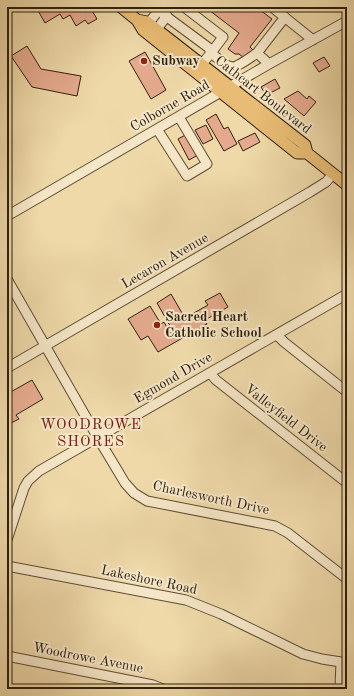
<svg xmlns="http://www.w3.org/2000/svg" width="354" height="696" viewBox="0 0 354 696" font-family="'Old Standard TT',serif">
<rect width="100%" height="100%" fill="#efd9a9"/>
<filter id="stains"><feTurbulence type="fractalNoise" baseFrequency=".005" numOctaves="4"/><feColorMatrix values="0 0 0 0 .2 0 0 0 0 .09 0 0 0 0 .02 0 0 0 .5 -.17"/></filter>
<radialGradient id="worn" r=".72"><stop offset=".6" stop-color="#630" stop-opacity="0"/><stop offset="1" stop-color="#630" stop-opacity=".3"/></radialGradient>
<!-- building -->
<path fill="#e5aa8e" stroke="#2e2010" d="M36,7H82L85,12L91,9L97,19L88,24L85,20L76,26L70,15L63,19L60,14L45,23Z
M205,7H256L272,19L250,47L253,50L251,56L248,54L244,58L239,54H235L228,49L239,33Z
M27,46L41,69L81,76L77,96L32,87L11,56Z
M145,52L166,90L151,99L129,61Z
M324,57L330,66L319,72L313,63Z
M275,79L280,88L266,95L261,87Z
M298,91L307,99L309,96L316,102L304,116L284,99Z
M216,114L224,129L228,127L237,144L224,151L206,120Z
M206,125L213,139L203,144L195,130Z
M255,133L260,142L243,151L238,141Z
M187,134L198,155L189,160L178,139Z
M220,293L228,307L205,320L207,324L158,352L148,336L141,340L128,319L150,306L161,324L164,322L170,333L173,331L157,303L171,294L185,318L208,305L205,301Z
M32,380L43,399L16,415L19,419L7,425V394Z"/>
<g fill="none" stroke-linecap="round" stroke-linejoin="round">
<!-- minor casing -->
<g stroke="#5e4e36" stroke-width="11">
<path id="minor" d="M168,7L163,14L209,48L211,53L201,65
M184,7L223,37L211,53C217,57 224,66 232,67C238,67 251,57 257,53L269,64
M272,7L313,40
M148,24L159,10
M156,30L167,16
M257,53L285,17
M157,129L187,176L207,164L179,117
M7,216L269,64L347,21
M7,279L98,438L125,483L134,493L147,501L275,526L288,533L347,579
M277,335L284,342L347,392
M7,368L310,192L326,182L333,174
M210,373L216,380L347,483
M7,540L24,488L28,481L39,471L347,294
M7,566L186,600L221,614L303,654L322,659L341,662H347
M7,656L153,685L163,689
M346,684L347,669
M340,687L341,662"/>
</g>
<!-- major casing -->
<g stroke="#2e2010" stroke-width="13">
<path id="major" d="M121,7L137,20L143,30L297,153H307
M137,20L147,22L305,145L307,153
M307,153L347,185"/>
</g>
<!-- minor -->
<use href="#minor" stroke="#f5e6c7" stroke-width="9"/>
<!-- major -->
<use href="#major" stroke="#e8bc74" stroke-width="11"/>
</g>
<!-- markers -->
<g fill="#8f2418" stroke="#f5e6c7" stroke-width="1.5">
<circle cx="144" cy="61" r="4"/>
<circle cx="157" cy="325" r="4"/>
</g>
<g text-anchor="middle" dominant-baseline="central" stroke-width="4" stroke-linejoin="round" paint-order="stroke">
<!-- poi labels -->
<g font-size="14" font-weight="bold" fill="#2e2010" stroke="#f5e6c7" text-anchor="start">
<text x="152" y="61">Subway</text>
<text x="165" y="317">Sacred Heart<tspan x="165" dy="16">Catholic School</tspan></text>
</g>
<!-- street labels -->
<g font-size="14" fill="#2e2010" stroke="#f5e6c7">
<text transform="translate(263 95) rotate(38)">Cathcart Boulevard</text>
<text transform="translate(170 106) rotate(-30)">Colborne Road</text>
<text transform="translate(165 261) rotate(-30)">Lecaron Avenue</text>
<text transform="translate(173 378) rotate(-30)">Egmond Drive</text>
<text transform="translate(286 418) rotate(38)">Valleyfield Drive</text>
<text transform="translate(211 498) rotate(12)">Charlesworth Drive</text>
<text transform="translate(149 580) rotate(12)">Lakeshore Road</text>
<text transform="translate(88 658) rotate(11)">Woodrowe Avenue</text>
</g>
<!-- neighbourhood labels -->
<g font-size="15" letter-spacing="1" fill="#7a1f14" stroke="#f5e6c7">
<text x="91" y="425">WOODROWE<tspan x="91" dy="17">SHORES</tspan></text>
</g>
</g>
<!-- margin -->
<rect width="354" height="696" fill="none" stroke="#efd9a9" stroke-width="24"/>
<rect x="8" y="8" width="338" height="680" fill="none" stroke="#2e2010" stroke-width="2"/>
<rect x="12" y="12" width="330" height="672" fill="none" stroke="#2e2010"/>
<rect width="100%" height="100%" filter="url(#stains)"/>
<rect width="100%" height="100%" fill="url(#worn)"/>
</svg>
